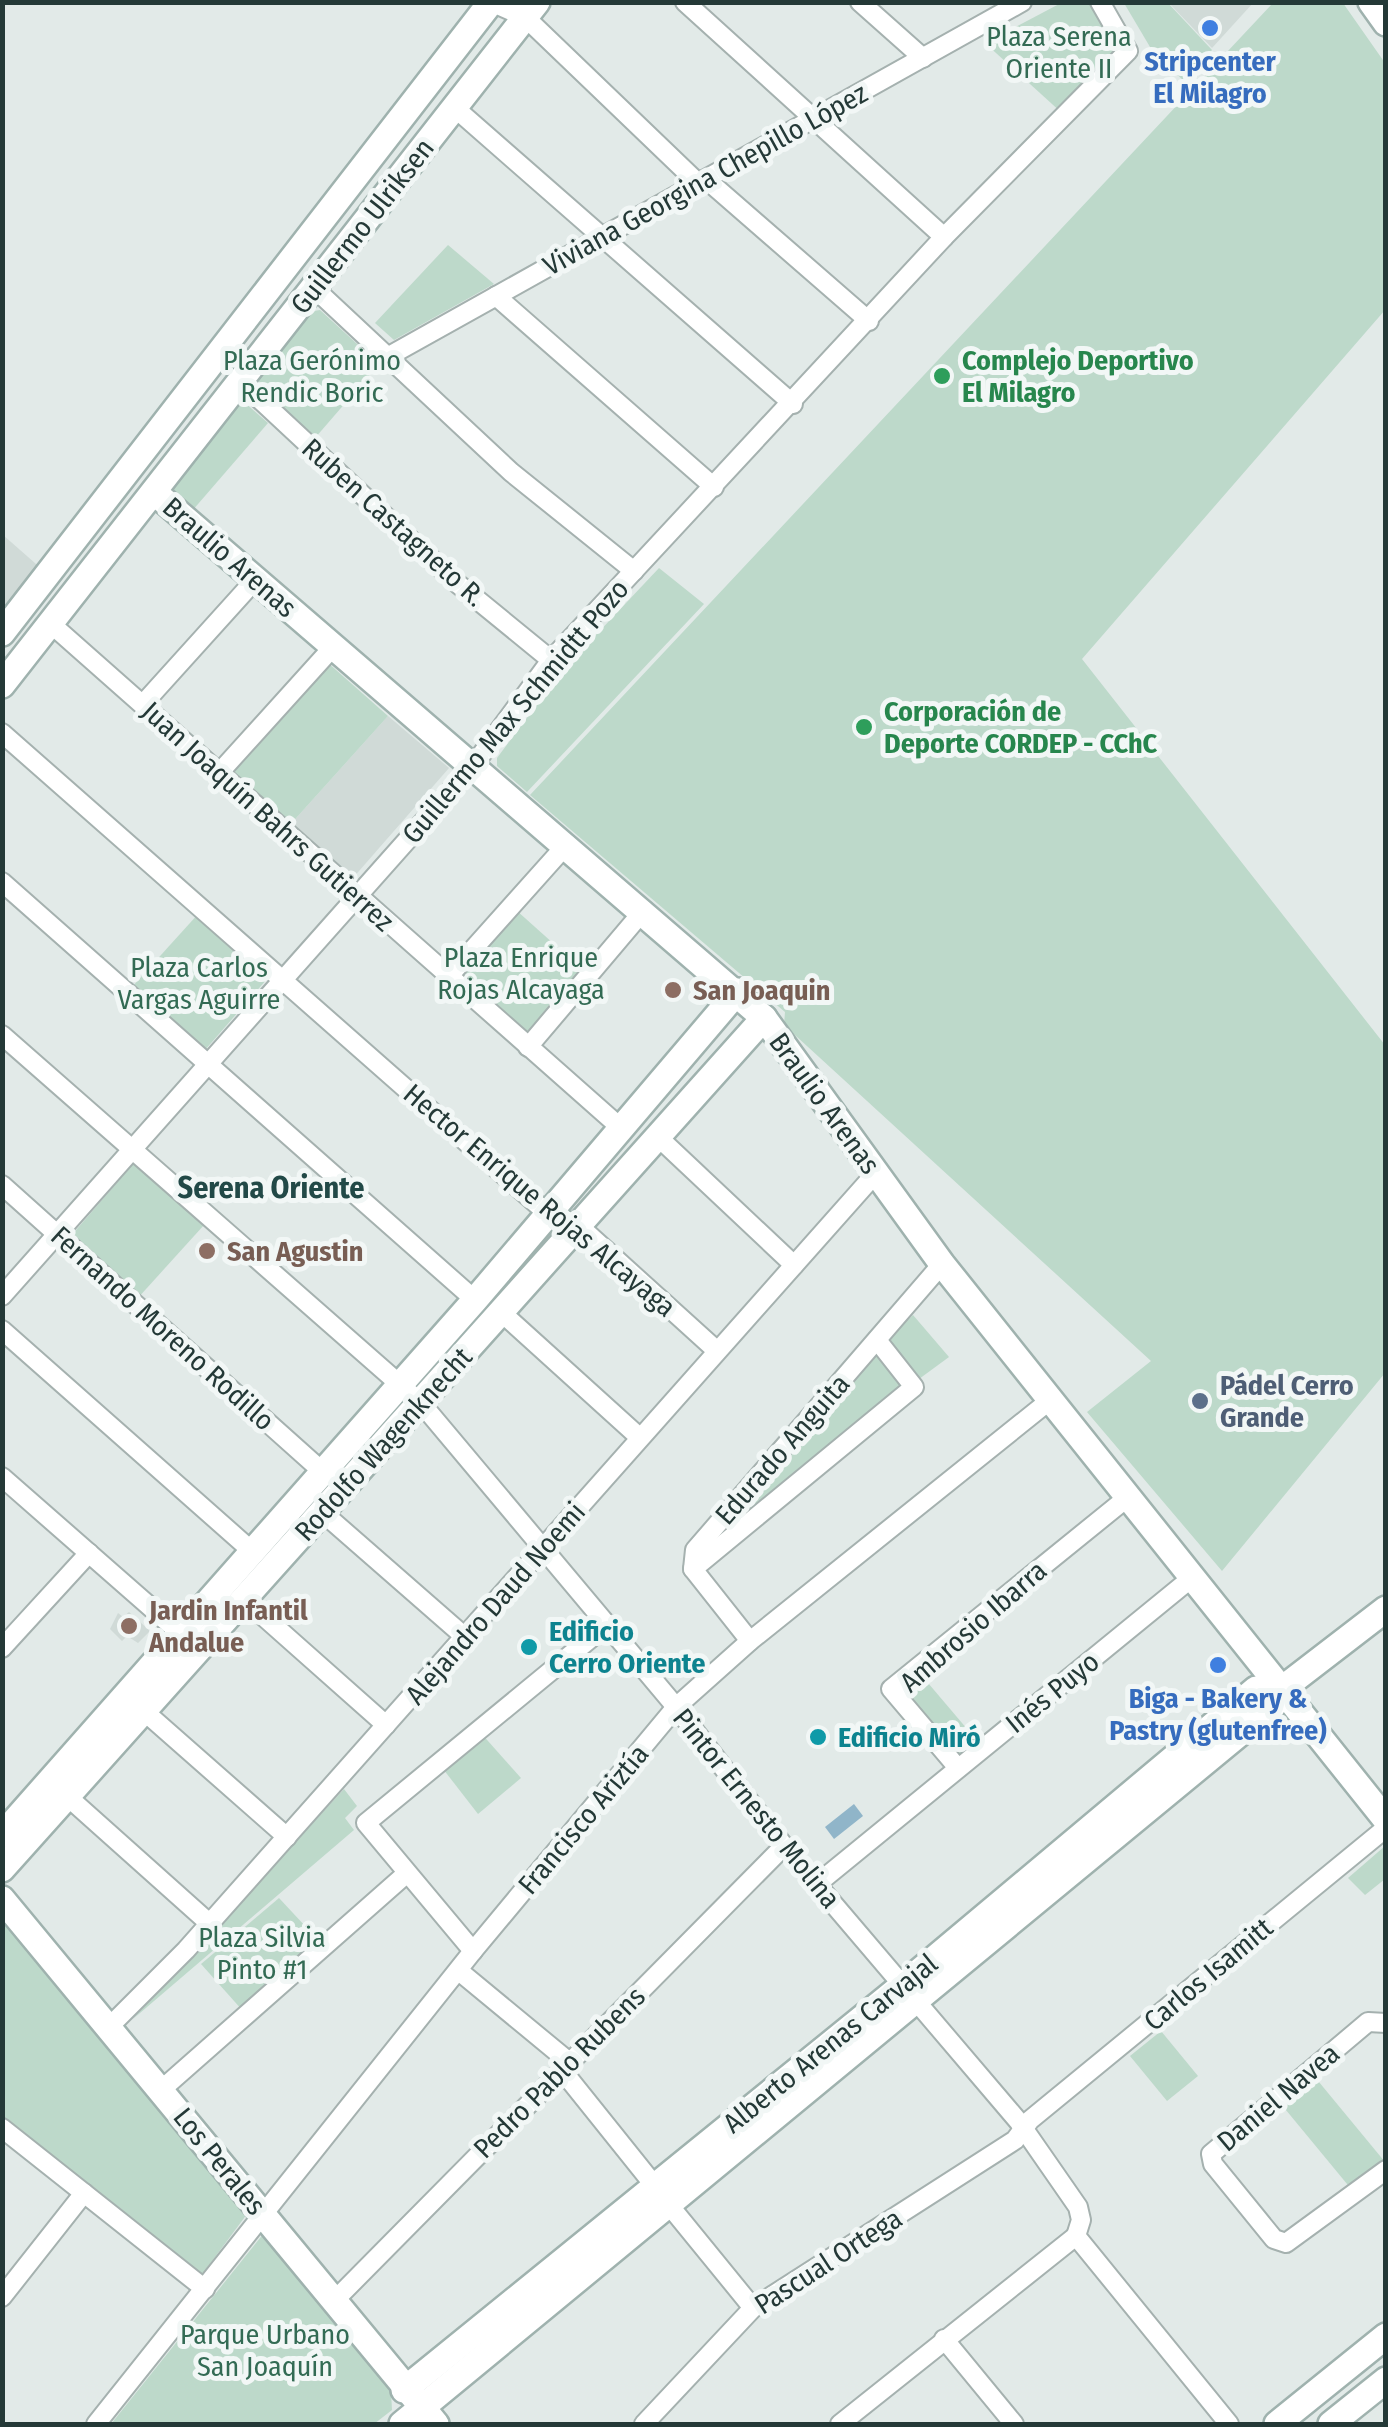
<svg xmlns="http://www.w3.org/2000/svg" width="1388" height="2427" viewBox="0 0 1388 2427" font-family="'Fira Sans Condensed',sans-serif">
<rect width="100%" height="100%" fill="#e2eae8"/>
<g fill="#d0dad7">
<polygon points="1169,3 1253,3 1212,48"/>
<polygon points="3,535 44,571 3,624"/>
<polygon points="388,716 449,768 352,879 289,826"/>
<polygon points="129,1612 150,1631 138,1643 127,1636 122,1641 110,1629 118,1613 123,1617"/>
</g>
<g fill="#bdd9ca">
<polygon points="1090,2 1114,44 1112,56 1063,114 985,43 1061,3"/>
<polygon points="1124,3 1168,3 1212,50 1184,81 1153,52"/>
<polygon points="1273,3 1343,3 1385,63 1385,310 1082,659 1385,1045 1385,1373 1222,1571 1087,1412 1151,1361 784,1025 785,1012 530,795"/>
<polygon points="448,245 494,284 394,340 375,323"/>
<polygon points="320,310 379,364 315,438 261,388 257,376 308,312"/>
<polygon points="243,401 268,423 192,511 171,489 235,402"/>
<polygon points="659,568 704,604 527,792 497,766 497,758 561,672"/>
<polygon points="327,662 388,716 289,826 228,772"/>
<polygon points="516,910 583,970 527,1036 459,976"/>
<polygon points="199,913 267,979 205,1050 132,987"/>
<polygon points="133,1164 204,1225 137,1299 70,1237"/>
<polygon points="913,1315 949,1357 919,1379 887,1339"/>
<polygon points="877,1346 909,1387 698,1560"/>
<polygon points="917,1670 979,1743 959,1760 898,1687"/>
<polygon points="480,1732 521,1778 478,1814 440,1765"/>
<polygon points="344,1789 357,1806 345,1818 354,1830 133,2019"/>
<polygon points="1385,1846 1385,1879 1365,1895 1348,1878"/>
<polygon points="279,1898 320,1942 243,2011 201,1964"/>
<polygon points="2,1920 247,2214 201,2276 3,2117"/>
<polygon points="1161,2031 1198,2076 1167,2101 1130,2056"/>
<polygon points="1314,2076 1385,2162 1352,2190 1281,2104"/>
<polygon points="264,2233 391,2392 392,2410 374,2424 111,2424"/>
</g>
<polygon fill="#90b5c9" points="854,1804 863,1816 834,1839 825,1827"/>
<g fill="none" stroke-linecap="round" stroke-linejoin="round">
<g stroke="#a5b1af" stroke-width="22">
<g id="street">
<polyline points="491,2 525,17 699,184"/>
<polyline points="685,2 944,237"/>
<polyline points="860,2 923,58"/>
<polyline points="455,108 793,404"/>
<polyline points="707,180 869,321"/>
<polyline points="314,288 511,472 634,571"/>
<polyline points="496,296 714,487"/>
<polyline points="389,356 1022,2"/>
<polyline points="240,381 458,584 551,660"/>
<polyline points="50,623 621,1128"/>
<polyline points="143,704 255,580"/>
<polyline points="2,733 547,1213 578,1225 716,1350"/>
<polyline points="219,773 333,647"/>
<polyline points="2,882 475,1300"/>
<polyline points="449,976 567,844"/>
<polyline points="2,1035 421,1403 676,1707 784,1846 1019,2122 1078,2207 1081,2220 1076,2236 1229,2424"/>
<polyline points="528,1047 644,910"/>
<polyline points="657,1136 794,1265"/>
<polyline points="2,1185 323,1472"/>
<polyline points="2,1296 473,766 551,660 944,237 1128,51 1100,2"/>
<polyline points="501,1312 638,1436"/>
<polyline points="2,1330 253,1552"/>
<polyline points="2,1477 180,1633"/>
<polyline points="322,1512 465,1637"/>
<polyline points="693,1569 914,1387 877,1340"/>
<polyline points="244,1599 386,1725"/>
<polyline points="750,1641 693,1569 695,1550 942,1264"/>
<polyline points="2,1648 89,1553"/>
<polyline points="145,1712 287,1837"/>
<polyline points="958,1768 891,1689 1128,1497"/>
<polyline points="68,1797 209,1923"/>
<polyline points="817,1884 1194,1576"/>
<polyline points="473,1951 366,1823 608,1624"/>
<polyline points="459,1971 568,2061"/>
<polyline points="1386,2023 1368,2022 1211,2154 1213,2164 1274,2239 1286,2243 1386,2170"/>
<polyline points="109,2027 186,1950 875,1174"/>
<polyline points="561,2069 654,2185"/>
<polyline points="161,2090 406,1874"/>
<polyline points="2,2128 205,2289"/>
<polyline points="669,2205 753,2308"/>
<polyline points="2,2297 84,2193"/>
<polyline points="335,2300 784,1846"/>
<polyline points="944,2339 1014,2424"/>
<polyline points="96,2424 473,1951 676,1707 750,1641 1049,1401"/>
<polyline points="644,2424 753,2308 1015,2140 1030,2120 1386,1828"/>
<polyline points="840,2424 1076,2236"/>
</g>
</g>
<g stroke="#9fb2ae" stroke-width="30">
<g id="secondary">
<polyline points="1371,2 1386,23"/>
<polyline points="154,492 764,1018 942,1264 1386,1820"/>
<polyline points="2,633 491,2"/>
<polyline points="2,685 537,2"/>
<polyline points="2,1835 475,1300 738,991"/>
<polyline points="2,1869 764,1018"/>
<polyline points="2,1899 436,2424"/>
<polyline points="404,2390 903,1985 1256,1689 1282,1689"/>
<polyline points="402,2424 1273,1706 1282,1689 1386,1609"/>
<polyline points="1277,2424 1386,2336"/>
<polyline points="1331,2424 1386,2380"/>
</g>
</g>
<use href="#street" stroke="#fff" stroke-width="18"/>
<use href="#secondary" stroke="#fff" stroke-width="25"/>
</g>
<g fill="#3f7fe0" stroke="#f2f7f6" stroke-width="4">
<circle cx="1210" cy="28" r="10"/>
<circle cx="1218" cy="1665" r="10"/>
</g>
<g fill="#2e9e5b" stroke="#f2f7f6" stroke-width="4">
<circle cx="942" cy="376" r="10"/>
<circle cx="864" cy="727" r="10"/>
</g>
<g fill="#8d6e63" stroke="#f2f7f6" stroke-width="4">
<circle cx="673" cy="990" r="10"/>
<circle cx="207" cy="1251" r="10"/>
<circle cx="129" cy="1626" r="10"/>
</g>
<circle fill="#5c6f8a" stroke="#f2f7f6" stroke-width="4" cx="1200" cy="1401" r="10"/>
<g fill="#0f9aa8" stroke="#f2f7f6" stroke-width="4">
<circle cx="529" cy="1647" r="10"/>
<circle cx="818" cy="1737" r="10"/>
</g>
<g text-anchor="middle" stroke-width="10" stroke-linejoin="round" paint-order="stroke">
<g font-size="28" fill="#336b54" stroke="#f2f7f6">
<text x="1059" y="46">Plaza Serena<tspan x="1059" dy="32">Oriente II</tspan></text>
<text x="312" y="370">Plaza Gerónimo<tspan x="312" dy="32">Rendic Boric</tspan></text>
<text x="521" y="967">Plaza Enrique<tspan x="521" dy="32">Rojas Alcayaga</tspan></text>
<text x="199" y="977">Plaza Carlos<tspan x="199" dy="32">Vargas Aguirre</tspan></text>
<text x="262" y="1947">Plaza Silvia<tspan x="262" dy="32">Pinto #1</tspan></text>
<text x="265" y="2344">Parque Urbano<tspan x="265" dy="32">San Joaquín</tspan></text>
</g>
<g font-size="28" font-weight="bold" fill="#366cbe" stroke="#f2f7f6">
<text x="1210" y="71">Stripcenter<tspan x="1210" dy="32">El Milagro</tspan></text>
<text x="1218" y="1708">Biga - Bakery &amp;<tspan x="1218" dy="32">Pastry (glutenfree)</tspan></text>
</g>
<g font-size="28" fill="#243937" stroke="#f2f7f6">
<text transform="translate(705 179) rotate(-29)" y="10">Viviana Georgina Chepillo López</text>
<text transform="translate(362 226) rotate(-52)" y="10">Guillermo Ulriksen</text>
<text transform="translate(394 522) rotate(42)" y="10">Ruben Castagneto R.</text>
<text transform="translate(230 557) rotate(41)" y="10">Braulio Arenas</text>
<text transform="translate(515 711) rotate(-50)" y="10">Guillermo Max Schmidtt Pozo</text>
<text transform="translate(268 816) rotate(42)" y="10">Juan Joaquín Bahrs Gutierrez</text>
<text transform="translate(825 1103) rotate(54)" y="10">Braulio Arenas</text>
<text transform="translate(540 1200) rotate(40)" y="10">Hector Enrique Rojas Alcayaga</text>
<text transform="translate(163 1328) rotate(42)" y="10">Fernando Moreno Rodillo</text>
<text transform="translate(383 1444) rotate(-48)" y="10">Rodolfo Wagenknecht</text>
<text transform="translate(782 1449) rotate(-49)" y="10">Edurado Anguita</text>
<text transform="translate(495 1603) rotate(-49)" y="10">Alejandro Daud Noemi</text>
<text transform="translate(973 1626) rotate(-41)" y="10">Ambrosio Ibarra</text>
<text transform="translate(1052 1692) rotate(-39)" y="10">Inés Puyo</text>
<text transform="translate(757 1808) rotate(51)" y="10">Pintor Ernesto Molina</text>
<text transform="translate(583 1819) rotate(-50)" y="10">Francisco Ariztía</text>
<text transform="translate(1208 1974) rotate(-40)" y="10">Carlos Isamitt</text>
<text transform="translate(830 2043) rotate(-39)" y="10">Alberto Arenas Carvajal</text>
<text transform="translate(559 2072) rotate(-45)" y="10">Pedro Pablo Rubens</text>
<text transform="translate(1278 2097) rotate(-40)" y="10">Daniel Navea</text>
<text transform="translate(220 2161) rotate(51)" y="10">Los Perales</text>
<text transform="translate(828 2261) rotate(-33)" y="10">Pascual Ortega</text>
</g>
<g font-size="28" font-weight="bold" fill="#27864d" stroke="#f2f7f6" text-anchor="start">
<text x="962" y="370">Complejo Deportivo<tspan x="962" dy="32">El Milagro</tspan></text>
<text x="884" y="721">Corporación de<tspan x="884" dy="32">Deporte CORDEP - CChC</tspan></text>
</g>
<g font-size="28" font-weight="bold" fill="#785e54" stroke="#f2f7f6" text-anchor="start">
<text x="693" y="1000">San Joaquin</text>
<text x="227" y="1261">San Agustin</text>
<text x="149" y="1620">Jardin Infantil<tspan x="149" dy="32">Andalue</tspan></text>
</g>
<g font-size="28" font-weight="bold" fill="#4e5e75" stroke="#f2f7f6" text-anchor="start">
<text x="1220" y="1395">Pádel Cerro<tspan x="1220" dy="32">Grande</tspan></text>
</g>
<g font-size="28" font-weight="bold" fill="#0d838f" stroke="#f2f7f6" text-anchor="start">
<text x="549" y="1641">Edificio<tspan x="549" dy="32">Cerro Oriente</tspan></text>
<text x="838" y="1747">Edificio Miró</text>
</g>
<g font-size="30" font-weight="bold" fill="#224947" stroke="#f2f7f6">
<text x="271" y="1198">Serena Oriente</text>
</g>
</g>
<rect width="1388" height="2427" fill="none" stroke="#243937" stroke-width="10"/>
</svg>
